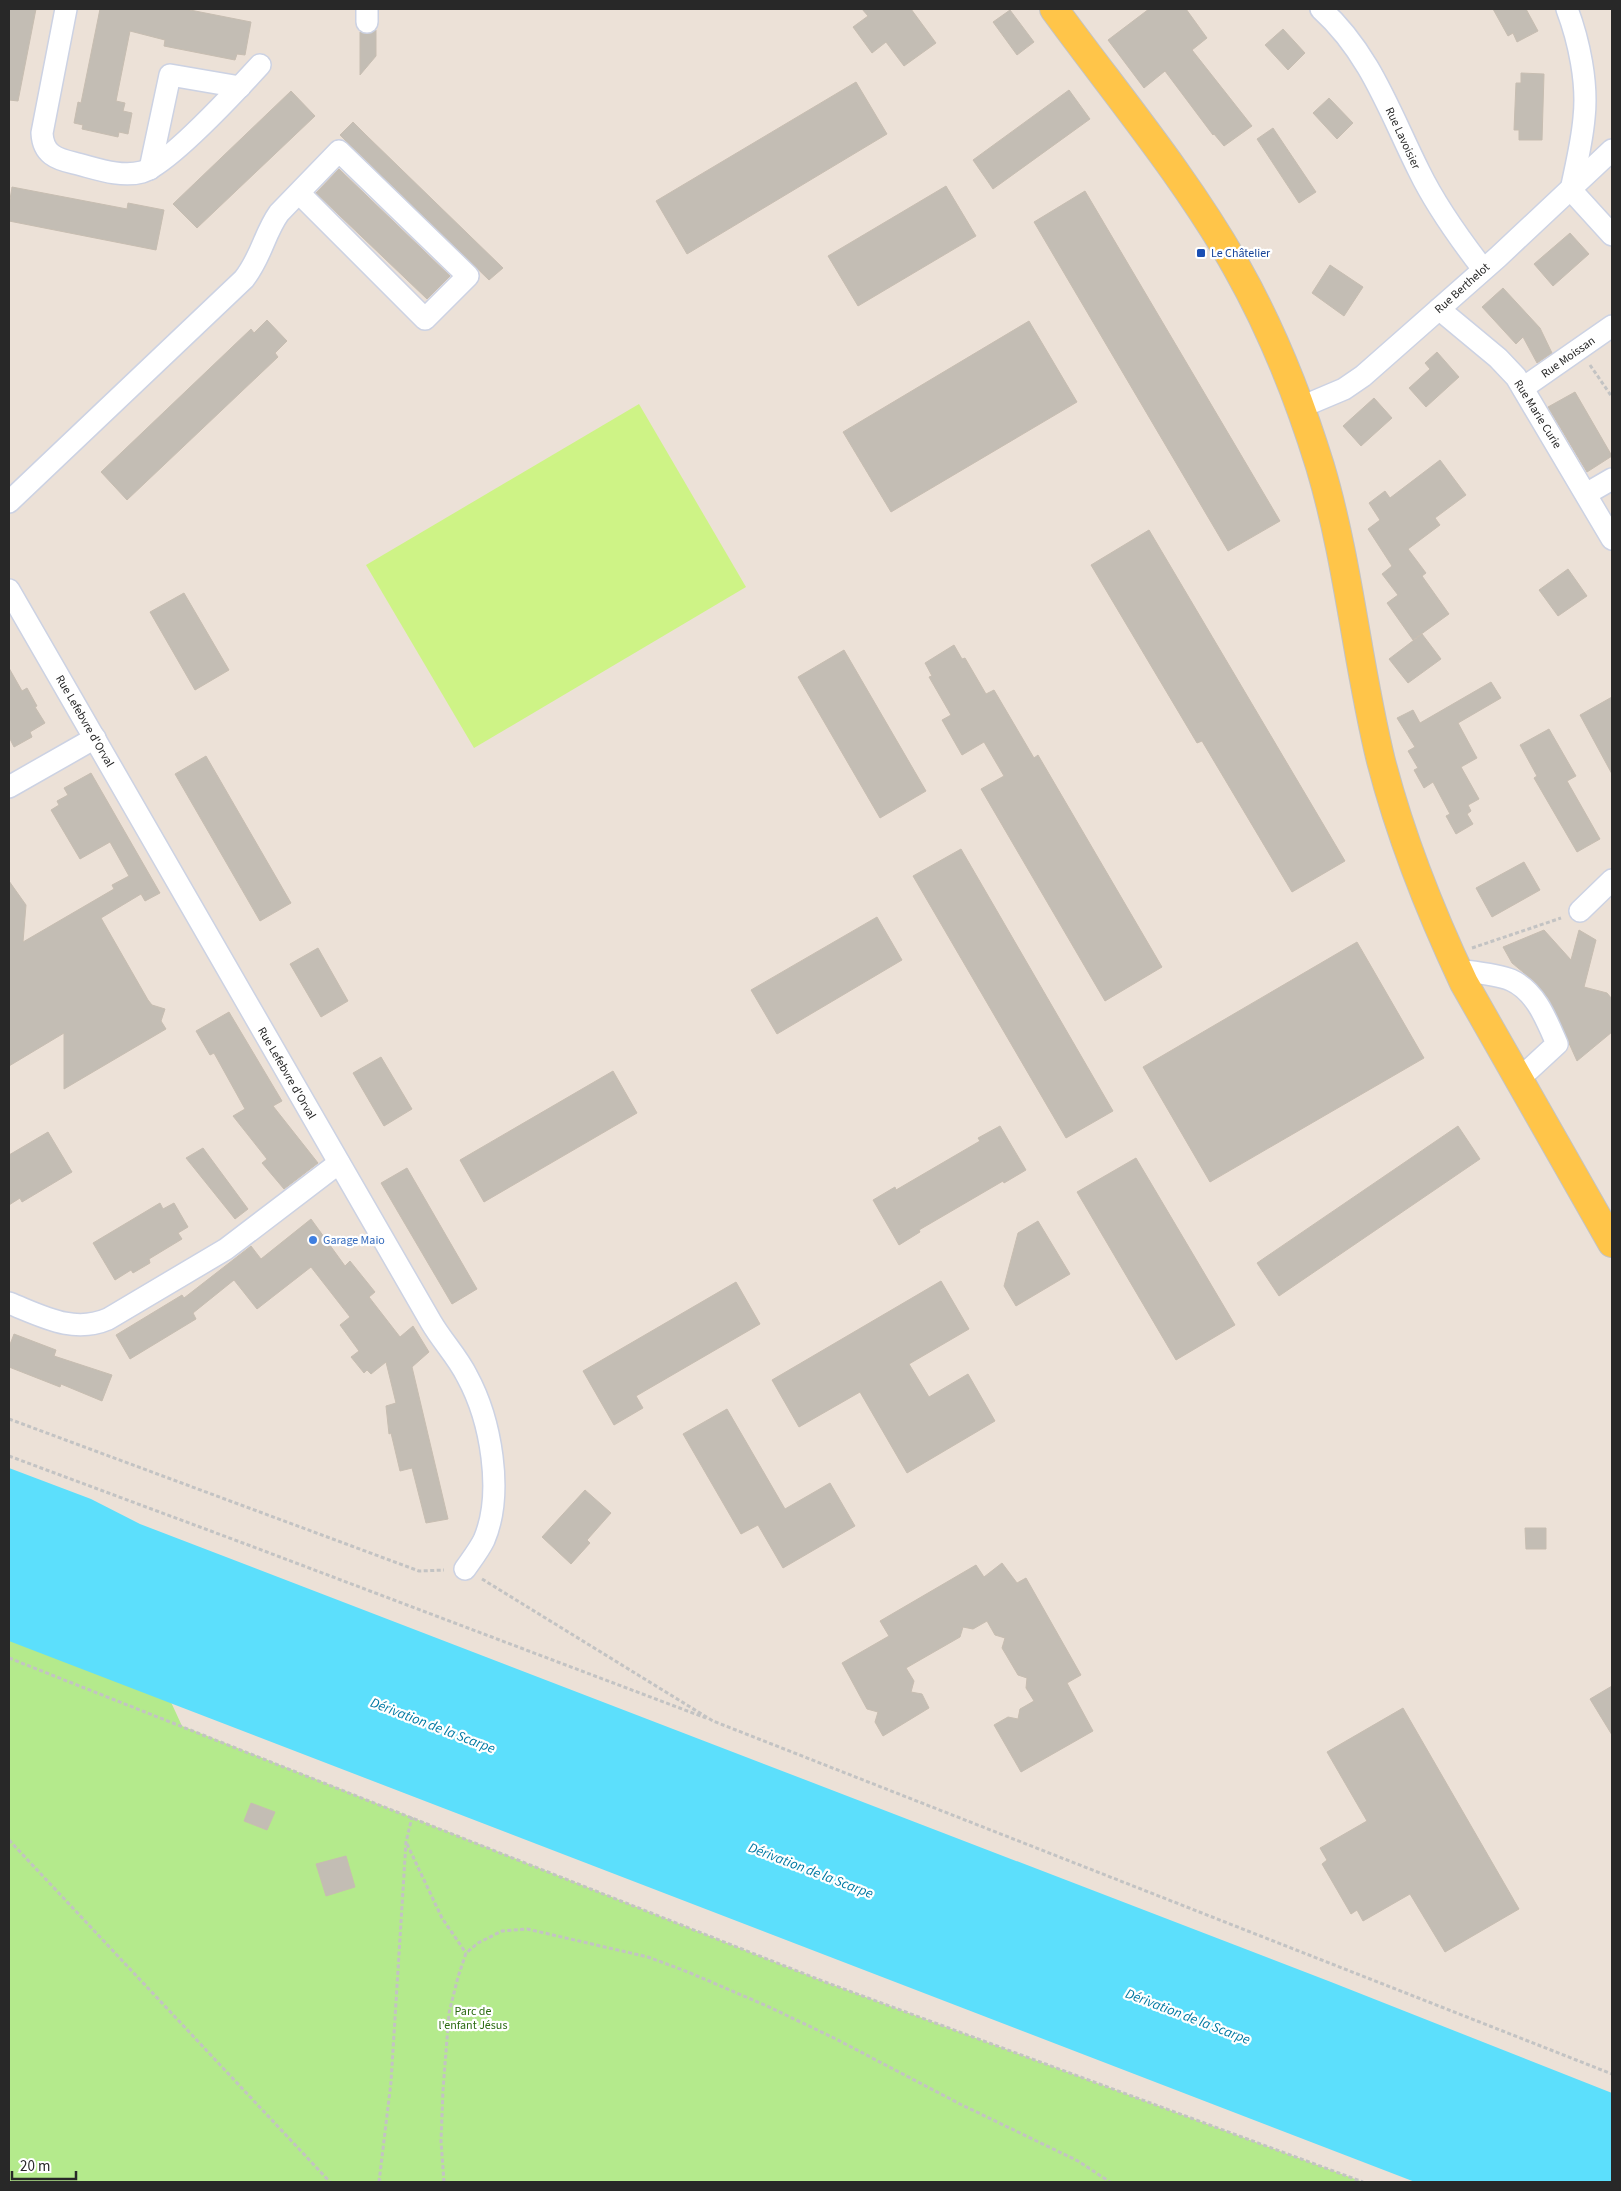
<svg xmlns="http://www.w3.org/2000/svg" width="1621" height="2191" viewBox="0 0 1621 2191" font-family="'Source Sans 3',sans-serif">
<rect width="100%" height="100%" fill="#ece1d7"/>
<polygon fill="#b4ea8c" points="9,1510 99,1546 182,1726 825,1982 1363,2182 9,2182"/>
<polygon fill="#cef386" points="639,404 746,587 474,748 366,565"/>
<polygon fill="#5cdffc" points="9,1468 91,1499 140,1524 1331,1982 1612,2093 1612,2182 1415,2182 9,1641"/>
<g fill="#c3bdb4" stroke="#c7bdb1">
<polygon points="9,9 36,9 18,101 9,100"/>
<polygon points="100,9 185,9 251,22 245,55 237,54 235,60 179,49 164,46 165,40 130,31 116,101 125,103 123,111 132,113 128,134 119,132 118,137 82,129 83,125 74,123 78,102 81,103"/>
<polygon points="862,9 911,9 936,43 904,66 886,42 872,53 853,27 868,16"/>
<polygon points="1149,9 1186,9 1207,38 1192,50 1252,126 1224,146 1214,134 1213,135 1165,71 1144,88 1108,40"/>
<polygon points="1493,9 1526,9 1538,31 1517,42 1513,33 1508,36"/>
<polygon points="1010,10 1034,42 1017,55 993,22"/>
<polygon points="1283,29 1305,53 1288,70 1265,45"/>
<polygon points="376,30 376,56 360,75 360,32 367,34"/>
<polygon points="1521,73 1544,74 1542,140 1519,140 1519,130 1514,130 1516,83 1521,83"/>
<polygon points="856,82 887,134 687,254 656,201"/>
<polygon points="1069,90 1090,119 993,189 973,160"/>
<polygon points="291,91 315,116 197,228 173,204"/>
<polygon points="1329,98 1353,123 1337,139 1313,113"/>
<polygon points="353,122 366,135 503,268 489,280 345,140 340,135"/>
<polygon points="1273,128 1316,192 1299,203 1257,139"/>
<polygon points="339,169 450,276 427,299 316,193"/>
<polygon points="946,186 976,236 858,306 828,256"/>
<polygon points="12,187 127,209 128,203 164,210 156,250 9,221 9,206"/>
<polygon points="1085,191 1280,521 1228,551 1034,222"/>
<polygon points="1570,233 1589,254 1553,286 1534,264"/>
<polygon points="1330,265 1363,287 1344,316 1312,293"/>
<polygon points="1503,288 1540,328 1552,353 1537,363 1523,337 1516,344 1482,307"/>
<polygon points="267,320 287,341 275,353 278,357 127,500 101,472 251,329 254,333"/>
<polygon points="1029,321 1077,402 891,512 843,432"/>
<polygon points="1437,352 1459,377 1426,407 1409,388 1430,369 1425,363"/>
<polygon points="1575,392 1612,456 1587,472 1548,407"/>
<polygon points="1374,398 1392,418 1361,446 1343,426"/>
<polygon points="1440,460 1466,495 1435,518 1440,525 1408,549 1426,573 1422,576 1449,614 1413,640 1387,603 1398,595 1382,574 1392,566 1368,529 1380,520 1369,503 1385,491 1390,498"/>
<polygon points="1149,530 1345,861 1292,892 1202,741 1197,743 1091,565"/>
<polygon points="1568,569 1587,596 1558,616 1539,590"/>
<polygon points="184,593 229,670 195,690 150,612"/>
<polygon points="1422,634 1441,659 1408,683 1389,659"/>
<polygon points="954,645 962,659 965,658 986,694 994,690 1034,758 1038,755 1162,967 1105,1001 981,789 1004,776 984,742 962,755 942,720 951,715 929,677 932,676 925,663"/>
<polygon points="844,650 926,791 880,818 798,677"/>
<polygon points="9,668 22,691 27,688 37,706 35,707 45,723 30,732 32,737 14,747 9,737"/>
<polygon points="1491,682 1501,698 1458,723 1477,758 1461,767 1479,799 1468,805 1471,811 1467,814 1473,824 1456,834 1446,816 1450,814 1433,782 1424,788 1414,770 1418,768 1408,751 1415,747 1397,718 1413,710 1420,723"/>
<polygon points="1612,697 1612,774 1580,715"/>
<polygon points="1549,729 1576,776 1567,781 1600,839 1577,852 1534,778 1537,776 1520,745"/>
<polygon points="206,756 291,903 260,921 175,774"/>
<polygon points="91,773 160,893 145,901 141,894 101,918 148,1000 152,1005 165,1009 161,1021 166,1029 64,1089 64,1033 9,1066 9,881 26,905 23,942 114,889 112,885 129,876 110,842 80,859 51,810 59,805 57,801 68,795 64,788"/>
<polygon points="961,849 1113,1111 1066,1138 913,876"/>
<polygon points="1524,862 1540,890 1492,917 1476,888"/>
<polygon points="877,917 902,960 777,1034 751,990"/>
<polygon points="1544,930 1571,960 1579,930 1596,940 1584,987 1607,993 1612,999 1612,1032 1577,1061 1550,1001 1535,982 1512,963 1503,947"/>
<polygon points="1357,942 1424,1058 1210,1182 1143,1067"/>
<polygon points="318,948 348,1001 321,1017 290,964"/>
<polygon points="229,1012 282,1101 273,1106 318,1163 284,1189 262,1163 267,1159 233,1116 245,1109 214,1053 210,1055 196,1031"/>
<polygon points="381,1057 412,1109 384,1126 353,1073"/>
<polygon points="613,1071 637,1113 484,1202 460,1160"/>
<polygon points="1000,1126 1026,1170 1004,1183 1003,1181 919,1230 920,1232 899,1245 873,1200 895,1187 896,1190 980,1141 978,1138"/>
<polygon points="1458,1126 1480,1159 1279,1296 1257,1263"/>
<polygon points="48,1132 72,1172 22,1202 20,1198 9,1205 9,1155"/>
<polygon points="203,1148 248,1209 235,1219 186,1158"/>
<polygon points="1136,1158 1235,1325 1176,1360 1077,1192"/>
<polygon points="407,1168 477,1289 452,1304 381,1183"/>
<polygon points="160,1203 163,1209 174,1203 188,1227 178,1233 182,1239 149,1259 150,1263 133,1273 131,1270 115,1280 93,1243"/>
<polygon points="311,1219 345,1266 350,1261 375,1292 369,1297 400,1337 413,1326 429,1352 412,1367 448,1519 426,1523 412,1468 400,1471 391,1433 389,1434 386,1406 396,1403 386,1362 371,1374 367,1370 364,1373 351,1357 359,1351 340,1325 350,1317 311,1267 257,1309 234,1280 193,1313 196,1319 130,1359 116,1335 182,1295 184,1298 251,1246 261,1259"/>
<polygon points="1038,1221 1070,1274 1016,1306 1004,1286 1018,1233"/>
<polygon points="941,1281 969,1329 909,1364 929,1397 968,1374 995,1421 907,1473 860,1392 799,1427 772,1380"/>
<polygon points="736,1282 760,1324 636,1396 643,1408 614,1425 583,1371"/>
<polygon points="14,1334 56,1350 54,1356 112,1375 102,1401 61,1384 60,1387 9,1367 9,1347"/>
<polygon points="727,1409 785,1509 830,1483 855,1526 783,1568 758,1525 741,1534 683,1434"/>
<polygon points="585,1490 611,1513 587,1540 590,1543 571,1564 542,1537"/>
<polygon points="1525,1528 1546,1528 1546,1549 1526,1549"/>
<polygon points="1002,1563 1017,1583 1026,1578 1081,1675 1067,1683 1093,1731 1021,1772 994,1725 1008,1717 1018,1719 1020,1709 1034,1701 1026,1688 1027,1678 1018,1675 1002,1648 1005,1638 995,1635 987,1621 973,1629 963,1627 960,1637 906,1668 914,1681 911,1692 922,1694 929,1708 883,1736 875,1722 878,1712 867,1709 842,1663 889,1636 880,1621 976,1565 984,1577"/>
<polygon points="1612,1686 1612,1735 1590,1699"/>
<polygon points="1403,1708 1519,1909 1445,1952 1410,1894 1363,1921 1357,1910 1351,1914 1322,1864 1327,1860 1320,1848 1367,1821 1327,1752"/>
<polygon points="251,1803 275,1812 267,1830 244,1821"/>
<polygon points="346,1856 355,1887 326,1896 316,1864"/>
</g>
<g fill="none" stroke-linecap="round" stroke-linejoin="round">
<g stroke="#ccd2e3" stroke-width="24">
<g id="minor">
<path d="M 66,9 L 42,133 C 43,154 56,159 74,163 C 95,168 120,178 142,172 C 168,165 238,89 260,65"/>
<polyline points="367,9 367,22"/>
<path d="M 1321,9 C 1370,53 1390,113 1419,171 C 1436,206 1459,238 1483,269"/>
<path d="M 1567,9 C 1579,41 1588,83 1584,118 C 1582,142 1576,166 1571,190 L 1612,235"/>
<polyline points="150,169 170,75 240,87"/>
<polyline points="1439,309 1498,358 1516,377 1612,539"/>
<polyline points="1523,388 1612,326"/>
<polyline points="1299,408 1344,389 1363,376 1498,257 1612,150"/>
<polyline points="1586,494 1612,479"/>
<path d="M 9,502 L 244,279 C 262,256 264,234 279,213 L 339,151 L 468,276 L 425,319 L 299,193"/>
<path d="M 9,590 L 431,1322 C 442,1341 457,1356 467,1376 C 491,1420 504,1493 484,1540 C 479,1550 472,1559 465,1569"/>
<polyline points="9,787 95,738"/>
<polyline points="1580,911 1612,880"/>
<path d="M 1458,970 C 1473,972 1497,974 1511,980 C 1536,991 1547,1021 1557,1044 L 1518,1080"/>
<path d="M 9,1303 C 42,1316 73,1334 108,1319 L 226,1249 L 339,1163"/>
</g>
</g>
<g stroke="#c3c3c3" stroke-width="30">
<path id="major" d="M 1054,9 C 1116,94 1185,176 1237,268 C 1272,330 1299,398 1320,466 C 1349,563 1357,664 1381,761 C 1401,838 1430,911 1464,983 L 1612,1243"/>
</g>
<g stroke="#c3c3c3" stroke-width="3" stroke-dasharray="4 2.5" stroke-linecap="butt">
<polyline points="1590,365 1612,397"/>
<polyline points="1472,948 1561,918"/>
<polyline points="9,1419 419,1571 444,1570"/>
<polyline points="9,1456 251,1546 706,1718"/>
<polyline points="482,1579 713,1721 1612,2074"/>
<polyline points="9,1658 825,1982 1363,2182"/>
<polyline points="9,1840 330,2182"/>
<polyline points="407,1844 442,1918 466,1953"/>
<polyline points="379,2182 391,2082 406,1842 412,1817"/>
<polyline points="444,2182 441,2141 443,2090 449,2013 458,1977 466,1953 478,1943 502,1931 527,1929 648,1957 688,1972 767,2006 834,2038 960,2104 1078,2161 1110,2182"/>
</g>
<use href="#minor" stroke="#fff" stroke-width="21"/>
<use href="#major" stroke="#ffc549" stroke-width="28"/>
</g>
<rect fill="#1a4fb4" stroke="#fff" stroke-width="2" x="1196" y="248" width="10" height="10" rx="2.5"/>
<circle fill="#3f7fe0" stroke="#fff" stroke-width="2" cx="313" cy="1240" r="5"/>
<g text-anchor="middle" stroke-width="4.5" stroke-linejoin="round" paint-order="stroke">
<g font-size="12" fill="#282828" stroke="#fff">
<text transform="translate(1403 138) rotate(65)" y="4">Rue Lavoisier</text>
<text transform="translate(1462 288) rotate(-42)" y="4">Rue Berthelot</text>
<text transform="translate(1568 357) rotate(-35)" y="4">Rue Moissan</text>
<text transform="translate(1538 414) rotate(58)" y="4">Rue Marie Curie</text>
<text transform="translate(85 721) rotate(60)" y="4">Rue Lefebvre d'Orval</text>
<text transform="translate(287 1073) rotate(60)" y="4">Rue Lefebvre d'Orval</text>
</g>
<g font-size="12" fill="#164399" stroke="#fff" text-anchor="start">
<text x="1211" y="257">Le Châtelier</text>
</g>
<g font-size="12" fill="#366cbe" stroke="#fff" text-anchor="start">
<text x="323" y="1244">Garage Maio</text>
</g>
<g font-size="12" fill="#2c6b11" stroke="#fff">
<text x="473" y="2015">Parc de<tspan x="473" dy="14">l'enfant Jésus</tspan></text>
</g>
<g font-size="14" font-style="italic" fill="#0079a3" stroke="#fff">
<text transform="translate(433 1725) rotate(21)" y="5">Dérivation de la Scarpe</text>
<text transform="translate(811 1870) rotate(21)" y="5">Dérivation de la Scarpe</text>
<text transform="translate(1188 2016) rotate(21)" y="5">Dérivation de la Scarpe</text>
</g>
</g>
<rect width="1621" height="2191" fill="none" stroke="#282828" stroke-width="20"/>
<path d="M12 2171v8h64v-8" fill="none" stroke="#282828" stroke-width="2.5"/>
<text x="20" y="2171" font-size="15" fill="#282828" stroke="#ffffff" stroke-width="4" paint-order="stroke">20 m</text>
</svg>
